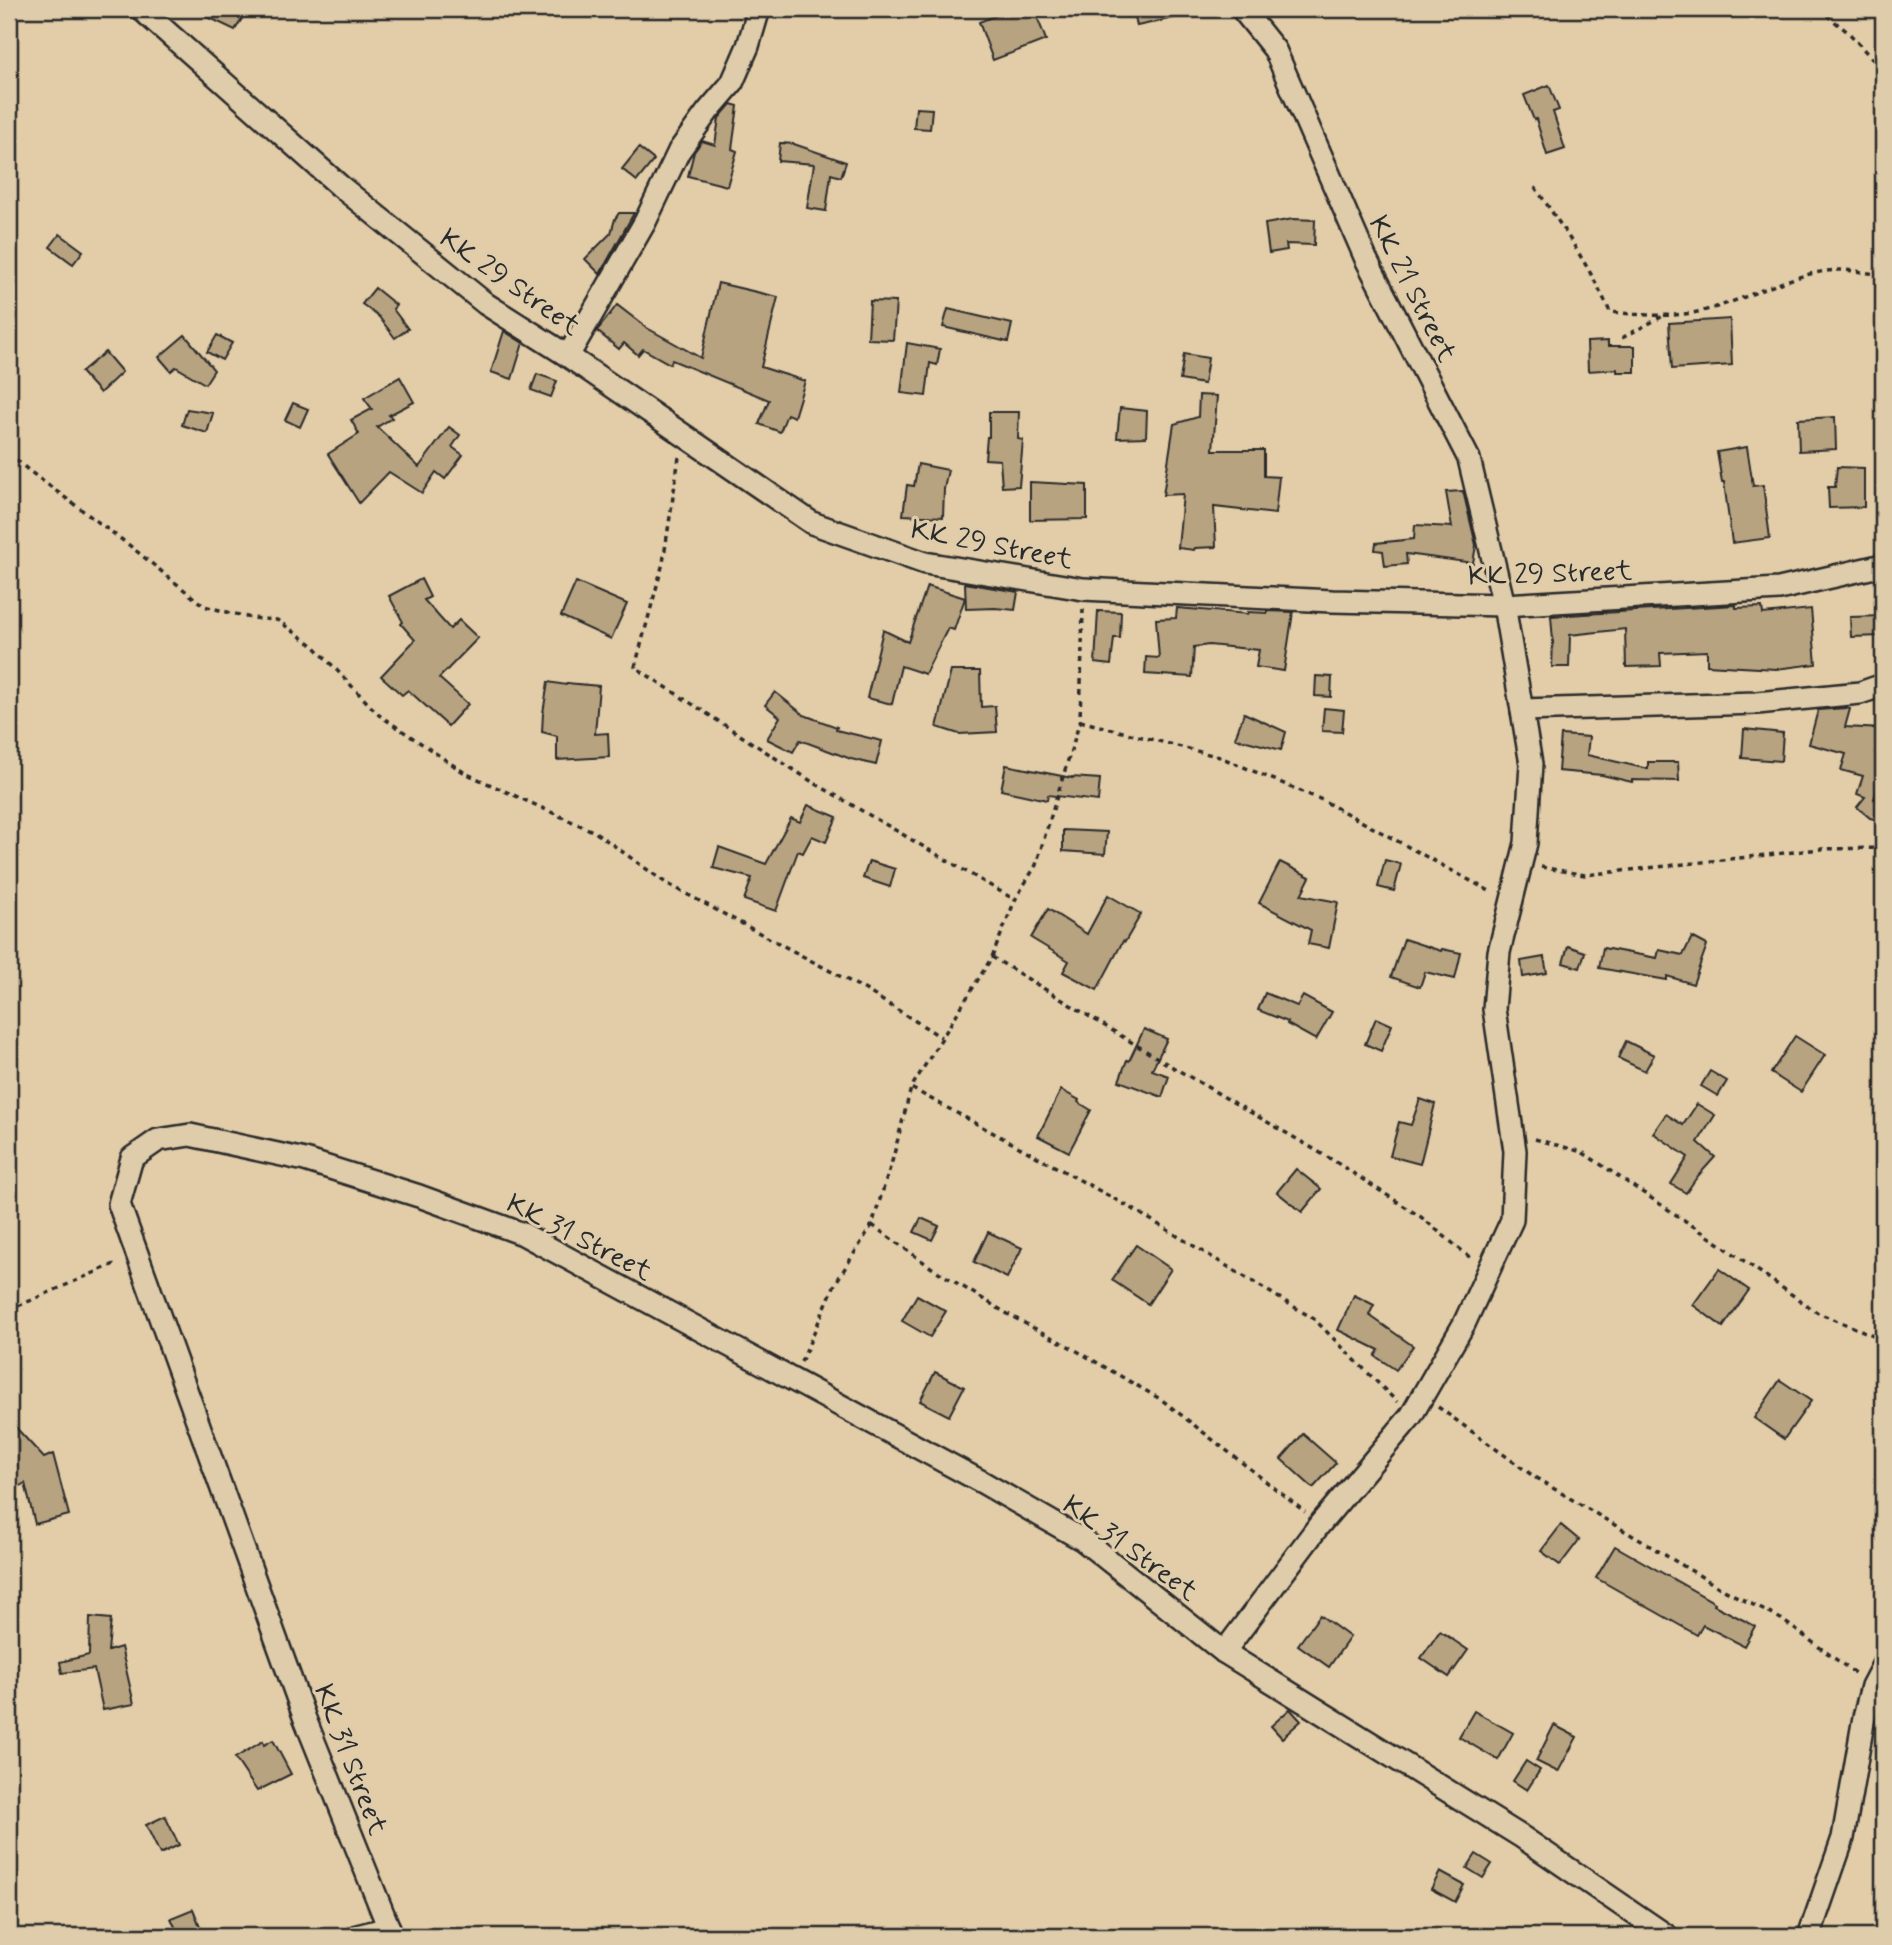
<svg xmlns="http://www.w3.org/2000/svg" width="1892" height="1945" viewBox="0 0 1892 1945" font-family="Mynerve,sans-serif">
<rect width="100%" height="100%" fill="#e2cda8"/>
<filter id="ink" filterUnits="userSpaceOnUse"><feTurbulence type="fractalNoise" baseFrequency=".0143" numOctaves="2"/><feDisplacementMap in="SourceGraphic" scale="14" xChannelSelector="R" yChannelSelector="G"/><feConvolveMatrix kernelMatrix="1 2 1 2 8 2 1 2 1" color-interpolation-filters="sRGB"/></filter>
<g filter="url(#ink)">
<g fill="#b8a381" stroke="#2b2b2b" stroke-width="2">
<polygon points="191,9 248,9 235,30"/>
<polygon points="1012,9 1034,9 1046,40 993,60 979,22"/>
<polygon points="1133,9 1182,9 1183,16 1137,26"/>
<polygon points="1549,85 1559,110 1553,112 1565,149 1547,155 1536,119 1534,120 1524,95"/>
<polygon points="731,104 738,106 732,149 737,151 727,186 688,176 694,152 702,141 715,145 719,118"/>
<polygon points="916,108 932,109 930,129 914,128"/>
<polygon points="780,143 794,144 846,162 841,177 831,174 826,211 807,208 814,164 778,161"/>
<polygon points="639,148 654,160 637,181 622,169"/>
<polygon points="619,213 634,213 600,274 585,259 611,233 615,219"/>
<polygon points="1293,219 1315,220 1314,245 1286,244 1287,250 1269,253 1265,224"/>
<polygon points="60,234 83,251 73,264 50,247"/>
<polygon points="718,283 778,297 761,367 805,381 794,417 787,414 780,432 759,424 769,400 672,360 670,364 643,349 638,355 624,343 619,349 597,331 617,305 647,328 701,358"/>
<polygon points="375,288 396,305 393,309 408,329 395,338 379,317 362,304"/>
<polygon points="870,301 896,302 893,340 868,339"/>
<polygon points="948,309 1012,324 1008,342 943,327"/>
<polygon points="1730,319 1732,365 1672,369 1669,323"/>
<polygon points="504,331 523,343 512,379 491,372"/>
<polygon points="185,335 214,370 205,384 176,367 171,371 159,357"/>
<polygon points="217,335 232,343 222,360 207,352"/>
<polygon points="1608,341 1608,346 1635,346 1635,372 1617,372 1617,369 1588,371 1587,342"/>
<polygon points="907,343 940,349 937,365 930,363 926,396 901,393"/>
<polygon points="105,352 122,372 100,393 81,372"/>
<polygon points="1184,354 1208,358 1204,384 1180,380"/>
<polygon points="537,374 557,381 551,397 531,390"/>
<polygon points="400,377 414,402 389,415 392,418 377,427 419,467 449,427 460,435 452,447 463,455 445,479 436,472 422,493 389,472 359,503 328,454 359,434 351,420 372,409 364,398"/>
<polygon points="1199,395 1217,396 1213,450 1264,450 1264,476 1279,477 1275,514 1214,507 1216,547 1195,548 1194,550 1178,548 1183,494 1163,495 1174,424 1198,417"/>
<polygon points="293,403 308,409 300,427 285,420"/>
<polygon points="1120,408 1147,411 1146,437 1117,438"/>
<polygon points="187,409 213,413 207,433 182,425"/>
<polygon points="989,412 1019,412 1018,439 1023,440 1019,486 1002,487 1000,460 985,459 987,437 989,437"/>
<polygon points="1835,417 1836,449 1799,451 1798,419"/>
<polygon points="1747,447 1753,486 1763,485 1770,538 1732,543 1724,482 1722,482 1717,452"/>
<polygon points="918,464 948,470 944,489 943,517 903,515 907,485 914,486"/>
<polygon points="1837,467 1864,468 1864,507 1829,508 1828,487 1835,487"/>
<polygon points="1030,482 1087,485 1087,519 1030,520"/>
<polygon points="1463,491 1476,545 1473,563 1406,554 1407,564 1385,566 1383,551 1375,550 1376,543 1414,539 1415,525 1452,527 1446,492"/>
<polygon points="421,579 430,597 424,600 450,629 459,620 478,638 439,678 468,704 448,726 408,690 402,695 381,676 415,640 401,624 403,622 389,596"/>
<polygon points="576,582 627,604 611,639 561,616"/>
<polygon points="965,583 1018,592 1015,610 995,608 966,609"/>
<polygon points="927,586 965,598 954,630 948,628 925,674 901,666 892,704 867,698 883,630 908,642"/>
<polygon points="1736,605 1736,608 1762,607 1763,614 1811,609 1816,664 1776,669 1707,665 1707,651 1660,653 1661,666 1626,667 1625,629 1570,635 1569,667 1552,667 1553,641 1551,616"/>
<polygon points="1177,608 1248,614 1248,612 1267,613 1267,611 1293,612 1284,671 1256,667 1259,650 1209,645 1194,647 1192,677 1145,674 1146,657 1159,658 1156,619 1176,618"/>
<polygon points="1098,611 1121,612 1120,638 1114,638 1111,665 1095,663"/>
<polygon points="1883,616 1883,636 1851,637 1850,617"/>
<polygon points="951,671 980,671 981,707 995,706 997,732 959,734 937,727"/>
<polygon points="1316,676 1332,677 1331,697 1315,696"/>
<polygon points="548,682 566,685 567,683 599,686 595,734 608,733 609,757 557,760 557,736 542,732 543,713"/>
<polygon points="775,692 804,715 837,727 836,730 882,741 876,765 851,759 800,740 793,752 767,739 780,717 765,705"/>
<polygon points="1324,708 1344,710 1342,732 1322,731"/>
<polygon points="1846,708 1850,709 1845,727 1883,729 1883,775 1874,799 1883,801 1883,821 1870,818 1857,807 1865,797 1857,794 1863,776 1841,770 1846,754 1809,744 1818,710"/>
<polygon points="1244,713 1286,732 1281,750 1235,738"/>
<polygon points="1744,729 1783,733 1781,761 1742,758"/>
<polygon points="1561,735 1589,737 1587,755 1648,769 1648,762 1678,762 1679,781 1632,780 1632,782 1602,775 1558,771"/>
<polygon points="1006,765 1072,778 1072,777 1100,779 1098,801 1048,795 1047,800 1001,790"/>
<polygon points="808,805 837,817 826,842 812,836 803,853 798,851 776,911 744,900 752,878 713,868 719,847 766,864 791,818 800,822"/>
<polygon points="1063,830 1107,832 1105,854 1063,851"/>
<polygon points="1385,860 1401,864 1394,891 1378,887"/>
<polygon points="869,861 895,869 890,887 863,878"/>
<polygon points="1280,862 1310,877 1301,895 1338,902 1329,948 1308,944 1311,930 1259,903"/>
<polygon points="1108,895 1141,914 1125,942 1123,941 1097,990 1063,972 1069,961 1031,938 1048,909 1087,934"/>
<polygon points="1692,937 1707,945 1693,984 1667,976 1667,980 1599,968 1603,948 1657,958 1659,950 1683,955"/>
<polygon points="1404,939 1441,951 1442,949 1461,953 1455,979 1425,972 1420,987 1391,977"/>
<polygon points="1568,946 1585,952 1580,968 1563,963"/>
<polygon points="1544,957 1547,973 1523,977 1521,961"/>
<polygon points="1265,993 1297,1006 1303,996 1332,1012 1316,1040 1287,1024 1288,1022 1258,1010"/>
<polygon points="1376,1018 1392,1025 1381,1051 1365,1044"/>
<polygon points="1144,1029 1167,1039 1152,1070 1169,1076 1162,1097 1119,1081 1127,1060 1129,1061"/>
<polygon points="1795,1036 1825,1055 1801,1092 1771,1073"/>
<polygon points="1626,1041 1654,1055 1645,1071 1618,1058"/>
<polygon points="1710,1071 1727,1081 1718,1096 1701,1086"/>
<polygon points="1061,1090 1079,1100 1078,1102 1091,1110 1069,1152 1038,1136"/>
<polygon points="1420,1099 1435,1104 1420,1164 1390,1156 1399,1122 1411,1125"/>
<polygon points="1697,1104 1715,1115 1698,1142 1715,1157 1697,1177 1686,1193 1671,1184 1688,1157 1653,1133 1666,1114 1683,1125"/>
<polygon points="1296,1169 1321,1189 1302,1212 1277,1192"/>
<polygon points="921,1218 939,1226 932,1240 914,1232"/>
<polygon points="988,1232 1022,1248 1007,1278 974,1262"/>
<polygon points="1136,1245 1171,1269 1148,1304 1112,1280"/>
<polygon points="1719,1269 1749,1290 1723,1327 1693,1305"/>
<polygon points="917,1295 946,1311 930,1337 902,1321"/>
<polygon points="1354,1295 1374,1305 1369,1315 1413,1346 1396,1370 1375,1356 1379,1350 1338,1330"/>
<polygon points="935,1372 964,1387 949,1416 920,1401"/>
<polygon points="1780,1380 1811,1401 1784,1439 1754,1418"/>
<polygon points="9,1420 44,1458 53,1454 69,1515 35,1524 25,1483 15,1489 9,1478 9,1471 17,1466 9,1450"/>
<polygon points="1303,1434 1336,1463 1313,1488 1281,1459"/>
<polygon points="1561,1525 1579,1540 1560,1565 1541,1551"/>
<polygon points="1615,1546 1715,1603 1714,1605 1755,1626 1744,1646 1703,1625 1697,1635 1596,1578"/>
<polygon points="1320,1615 1350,1637 1329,1667 1298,1645"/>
<polygon points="90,1617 111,1619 108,1651 121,1647 134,1704 103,1710 94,1669 62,1673 60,1662 89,1655"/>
<polygon points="1440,1631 1468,1650 1449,1677 1421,1658"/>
<polygon points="1290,1709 1301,1721 1282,1738 1271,1726"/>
<polygon points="1474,1711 1513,1733 1498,1760 1459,1737"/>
<polygon points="1554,1725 1577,1737 1558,1772 1536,1761"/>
<polygon points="273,1740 291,1774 257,1791 235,1758 263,1741 264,1745"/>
<polygon points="1526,1761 1540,1770 1527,1790 1513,1781"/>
<polygon points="165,1816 179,1845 160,1854 146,1825"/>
<polygon points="1476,1854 1492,1864 1483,1878 1467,1868"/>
<polygon points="1440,1872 1464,1885 1455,1902 1431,1889"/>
<polygon points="193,1909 204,1936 179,1936 171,1918"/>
</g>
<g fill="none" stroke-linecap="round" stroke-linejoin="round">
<g stroke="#2b2b2b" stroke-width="26">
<g id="minor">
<polyline points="141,9 340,186 486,304 568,356 812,523 925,563 1083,589 1332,601 1504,605 1779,589 1883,565"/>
<polyline points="568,356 645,222 679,151 708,111 732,83 748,46 759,9"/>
<polyline points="1522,710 1757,703 1860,693 1883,685"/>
<polyline points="1224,1652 1320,1524 1411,1416 1464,1324 1512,1220 1515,1151 1494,1009 1499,952 1526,843 1531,764 1504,605 1469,459 1366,259 1275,50 1242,9"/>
<polyline points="357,1936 389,1928"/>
<polyline points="392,1936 305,1719 119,1204 132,1158 158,1140 190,1135 305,1160 419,1196 523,1234 982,1482 1083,1540 1224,1652 1522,1837 1667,1936"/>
<polyline points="1809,1936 1843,1838 1864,1717 1872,1686 1883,1665"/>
</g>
</g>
<g stroke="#2b2b2b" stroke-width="3.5" stroke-dasharray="5 5" stroke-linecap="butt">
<polyline points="1819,9 1849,33 1883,71"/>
<path d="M 1535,187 C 1563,228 1590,267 1610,312 C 1641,315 1672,318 1702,311 C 1748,300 1792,271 1840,270 C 1853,270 1866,273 1878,274 L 1883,273"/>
<polyline points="1622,338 1663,316"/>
<polyline points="9,453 28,470 129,545 204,606 251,618 277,620 314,646 379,715 465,773 595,832 666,883 864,989 941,1037"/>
<polyline points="679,457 663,563 635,667 811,781 1015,900"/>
<polyline points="1083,609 1080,721 1036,865 1015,900 992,957 911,1088 1133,1209 1314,1319 1397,1402"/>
<polyline points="1080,721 1220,757 1322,800 1493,893"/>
<polyline points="1541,867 1585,875 1821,849 1883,848"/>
<polyline points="992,957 1164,1062 1331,1159 1421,1217 1472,1259"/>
<polyline points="1535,1139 1582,1152 1720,1244 1818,1313 1883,1339"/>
<polyline points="872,1225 932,1268 1011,1316 1070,1347 1162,1400 1305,1512"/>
<polyline points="9,1310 119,1262"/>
<polyline points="801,1362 835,1284 872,1225 893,1158 911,1088"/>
<polyline points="1438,1407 1536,1478 1722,1589 1781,1619 1856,1674"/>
</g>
<use href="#minor" stroke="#dfccaa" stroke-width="21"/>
</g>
</g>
<g text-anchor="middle" stroke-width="6" stroke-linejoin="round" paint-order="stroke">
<g font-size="28" fill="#2b2b2b" stroke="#dfccaa">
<text transform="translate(511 281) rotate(35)" y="10">KK 29 Street</text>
<text transform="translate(1414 288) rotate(63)" y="10">KK 21 Street</text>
<text transform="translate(992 543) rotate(11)" y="10">KK 29 Street</text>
<text transform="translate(1550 572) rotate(-2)" y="10">KK 29 Street</text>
<text transform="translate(580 1236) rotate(27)" y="10">KK 31 Street</text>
<text transform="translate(1131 1547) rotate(36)" y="10">KK 31 Street</text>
<text transform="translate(352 1759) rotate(69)" y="10">KK 31 Street</text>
</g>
</g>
<rect width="1892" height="1945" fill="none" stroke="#dfccaa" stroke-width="35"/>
<rect x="18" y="18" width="1857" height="1910" fill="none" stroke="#2b2b2b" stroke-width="2.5" filter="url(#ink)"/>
</svg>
